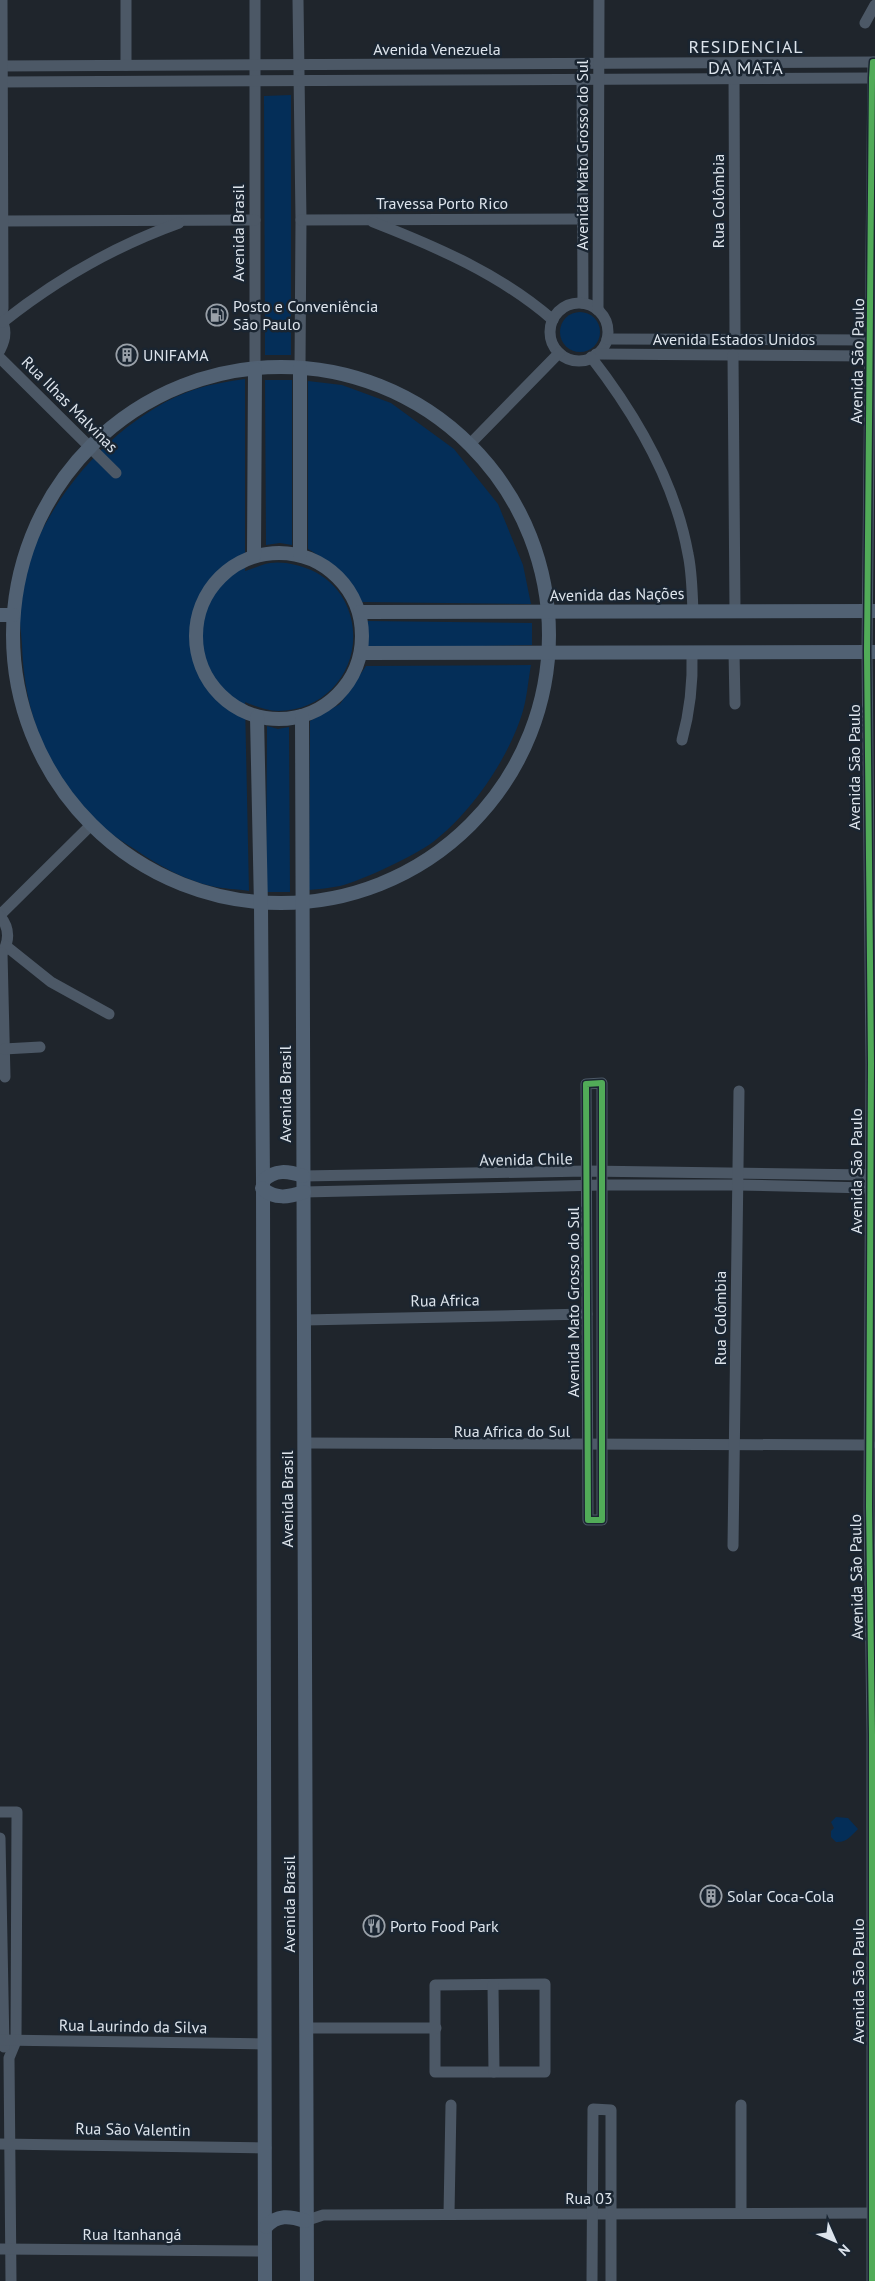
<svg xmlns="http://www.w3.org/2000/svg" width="875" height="2281" viewBox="0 0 875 2281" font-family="'PT Sans',sans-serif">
<rect width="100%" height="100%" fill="#1f252c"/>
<g fill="#042e58">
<polygon points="291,95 291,355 265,355 264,96"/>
<circle cx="580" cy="332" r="20"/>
<path d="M 245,379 L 245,571 C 253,569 262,564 270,563 C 284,561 298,565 311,570 C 325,576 337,587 344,600 C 371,651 336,711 278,711 C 267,711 255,706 245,702 L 249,891 C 237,889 223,889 211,886 C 185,880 159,866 136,850 C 126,844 115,837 105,829 C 98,824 93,816 87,810 C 44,764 24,709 22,645 C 21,630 18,612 20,596 C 33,511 114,416 196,389 C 212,384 229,381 245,379 Z"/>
<polygon points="265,380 292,380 292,545 280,543 266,545"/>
<path d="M 308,381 L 342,385 L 391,403 L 454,449 L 498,504 L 523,565 L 531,604 L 361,602 C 349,576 331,563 308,549 Z"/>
<polygon points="367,621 532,623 532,645 366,648 368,632"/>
<path d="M 531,665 C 528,681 527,699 522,714 C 508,759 471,813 433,842 C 414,856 363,880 340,886 C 330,888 319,889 309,890 L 310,721 L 340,704 L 366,666 Z"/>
<polygon points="267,726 278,729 289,727 290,892 266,892"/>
<path d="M 836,1817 L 848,1818 L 858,1829 C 851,1836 846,1843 836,1842 L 831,1837 L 831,1831 L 834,1828 L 831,1822 Z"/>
</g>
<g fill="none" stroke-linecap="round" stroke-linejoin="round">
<g stroke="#4c5866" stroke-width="11">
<polyline points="126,0 126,65"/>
<polyline points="255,0 255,369"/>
<polyline points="298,0 301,220 300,368"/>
<polyline points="865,23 875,5"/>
<polyline points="0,66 875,62"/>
<polyline points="734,72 735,339"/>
<polyline points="582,73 583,303"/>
<polyline points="0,82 872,78"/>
<polyline points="301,220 583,219"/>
<polyline points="3,221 255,220"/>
<path d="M 373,222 C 437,247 500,274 553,320"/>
<circle cx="579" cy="332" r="29"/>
<polyline points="598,310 599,0"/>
<path d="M 0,317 C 7,328 6,339 0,350"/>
<polyline points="1,318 3,308 2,0"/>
<path d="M 3,322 C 57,279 115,246 179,223"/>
<polyline points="607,339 871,340"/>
<polyline points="596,354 871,356"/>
<polyline points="733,355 735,611"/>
<path d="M 591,357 C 636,415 675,481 688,554 C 692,572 692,592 693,611"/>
<polyline points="0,358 116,473"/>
<polyline points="470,444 559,353"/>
<polyline points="734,652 735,704"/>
<path d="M 682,740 C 690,711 693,683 692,653"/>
<polyline points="0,915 91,825"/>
<path d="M 0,916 C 9,927 10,939 3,952"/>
<polyline points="6,946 51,982 109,1014"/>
<polyline points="2,953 5,1077"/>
<polyline points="4,1049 40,1047"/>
<polygon points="602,1083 602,1520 588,1520 586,1084"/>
<polyline points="303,1176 587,1171 869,1175"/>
<polyline points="304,1192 602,1185 737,1185 869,1188"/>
<polyline points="304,1320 587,1314"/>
<polyline points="304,1443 870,1445"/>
<polyline points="733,1546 739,1091"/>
<polyline points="0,1812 17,1812 16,2041 9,2058 11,2281"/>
<polyline points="0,1838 4,2047"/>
<polygon points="545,1984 545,2072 435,2072 435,1985"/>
<polyline points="493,1985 494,2072"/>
<polyline points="307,2028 436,2028"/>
<polyline points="0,2040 265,2044"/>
<polyline points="741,2105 741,2213"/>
<polyline points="0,2144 266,2148"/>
<polyline points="449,2214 451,2105"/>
<polyline points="305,2221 323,2215 873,2213"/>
<polyline points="0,2249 265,2251"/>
<polyline points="592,2281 593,2109 611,2110 611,2281"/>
<polyline points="872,2281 872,1734 869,1507 871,1063 867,652 873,62"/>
</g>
<g stroke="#516173" stroke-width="14">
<circle cx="281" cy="635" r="268"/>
<circle cx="279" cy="636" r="83"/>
<polyline points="300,554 300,368"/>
<polyline points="254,556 255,369"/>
<polyline points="360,612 875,611"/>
<polyline points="0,615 13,615"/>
<polyline points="361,653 875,652"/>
<polyline points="302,716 307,2281"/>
<polyline points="257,717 261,906 263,1181 265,2281"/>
<path d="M 263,1181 C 275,1169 288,1171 303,1176"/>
<path d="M 262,1188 C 275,1200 289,1197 304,1192"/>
<path d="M 266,2227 C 277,2214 290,2216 305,2221"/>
</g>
<g stroke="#1a2531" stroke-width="9">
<g id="cycleway">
<polygon points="602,1083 602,1520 588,1520 586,1084"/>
<polyline points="872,2281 872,1734 869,1507 871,1063 867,652 872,78 873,62 875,62"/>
</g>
</g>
<use href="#cycleway" stroke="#51ab58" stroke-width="6"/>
</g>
<defs>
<g id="fuel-ring" transform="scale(1.125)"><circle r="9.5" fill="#1a2531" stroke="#9aa1a9" stroke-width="1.5"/><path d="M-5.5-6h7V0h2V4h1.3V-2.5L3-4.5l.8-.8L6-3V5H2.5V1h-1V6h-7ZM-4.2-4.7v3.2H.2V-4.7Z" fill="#9aa1a9"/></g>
<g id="building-ring" transform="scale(1.125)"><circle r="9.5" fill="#1a2531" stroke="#9aa1a9" stroke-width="1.5"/><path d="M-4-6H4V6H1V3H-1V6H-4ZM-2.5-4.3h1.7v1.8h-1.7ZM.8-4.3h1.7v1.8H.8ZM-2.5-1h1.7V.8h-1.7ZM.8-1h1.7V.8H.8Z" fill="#9aa1a9"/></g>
<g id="restaurant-ring" transform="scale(1.125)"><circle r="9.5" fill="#1a2531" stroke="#9aa1a9" stroke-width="1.5"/><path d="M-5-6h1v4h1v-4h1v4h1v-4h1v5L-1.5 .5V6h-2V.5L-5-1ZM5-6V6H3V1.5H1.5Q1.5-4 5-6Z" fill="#9aa1a9"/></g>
</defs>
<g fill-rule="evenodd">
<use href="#fuel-ring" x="217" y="315"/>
<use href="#building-ring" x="127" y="355"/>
<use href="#building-ring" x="711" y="1896"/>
<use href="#restaurant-ring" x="374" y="1926"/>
</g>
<g text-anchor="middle" stroke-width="5" stroke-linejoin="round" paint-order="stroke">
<g font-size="16" fill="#dde4ec" stroke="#1a2531">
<text x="437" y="55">Avenida Venezuela</text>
<text transform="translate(582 155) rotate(-90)" y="6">Avenida Mato Grosso do Sul</text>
<text transform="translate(718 201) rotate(-90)" y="6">Rua Colômbia</text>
<text x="442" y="209">Travessa Porto Rico</text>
<text transform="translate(238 233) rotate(-90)" y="6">Avenida Brasil</text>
<text x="734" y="345">Avenida Estados Unidos</text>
<text transform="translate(857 361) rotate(-89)" y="6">Avenida São Paulo</text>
<text transform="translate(70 404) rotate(45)" y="6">Rua Ilhas Malvinas</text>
<text transform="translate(617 594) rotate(-1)" y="6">Avenida das Nações</text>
<text transform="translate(854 767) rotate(-90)" y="6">Avenida São Paulo</text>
<text transform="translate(285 1094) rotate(-90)" y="6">Avenida Brasil</text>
<text transform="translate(526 1159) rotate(-1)" y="6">Avenida Chile</text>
<text transform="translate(856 1171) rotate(-90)" y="6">Avenida São Paulo</text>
<text transform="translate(445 1300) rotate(-1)" y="6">Rua Africa</text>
<text transform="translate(573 1302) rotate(-90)" y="6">Avenida Mato Grosso do Sul</text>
<text transform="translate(720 1318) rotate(-90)" y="6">Rua Colômbia</text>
<text x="512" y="1437">Rua Africa do Sul</text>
<text transform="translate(287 1499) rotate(-90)" y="6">Avenida Brasil</text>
<text transform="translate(856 1577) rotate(-91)" y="6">Avenida São Paulo</text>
<text transform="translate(289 1904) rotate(-90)" y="6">Avenida Brasil</text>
<text transform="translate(858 1981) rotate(-90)" y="6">Avenida São Paulo</text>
<text transform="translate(133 2026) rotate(1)" y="6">Rua Laurindo da Silva</text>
<text transform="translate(133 2129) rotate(1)" y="6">Rua São Valentin</text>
<text x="589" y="2204">Rua 03</text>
<text x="132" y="2240">Rua Itanhangá</text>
</g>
<g font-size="16" fill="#dde4ec" stroke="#1a2531" text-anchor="start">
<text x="233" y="312">Posto e Conveniência<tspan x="233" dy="18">São Paulo</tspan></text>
<text x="143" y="361">UNIFAMA</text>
<text x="727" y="1902">Solar Coca-Cola</text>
<text x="390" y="1932">Porto Food Park</text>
</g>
<g font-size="18" letter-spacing="1" fill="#dde4ec" stroke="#1a2531">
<text x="746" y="53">RESIDENCIAL<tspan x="746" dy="21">DA MATA</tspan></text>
</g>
</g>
<g transform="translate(835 2241) rotate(135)" stroke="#1a2531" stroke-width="4" paint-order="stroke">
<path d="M0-4L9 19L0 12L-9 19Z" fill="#dde4ec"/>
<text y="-8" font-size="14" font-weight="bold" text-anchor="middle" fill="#dde4ec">N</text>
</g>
</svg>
